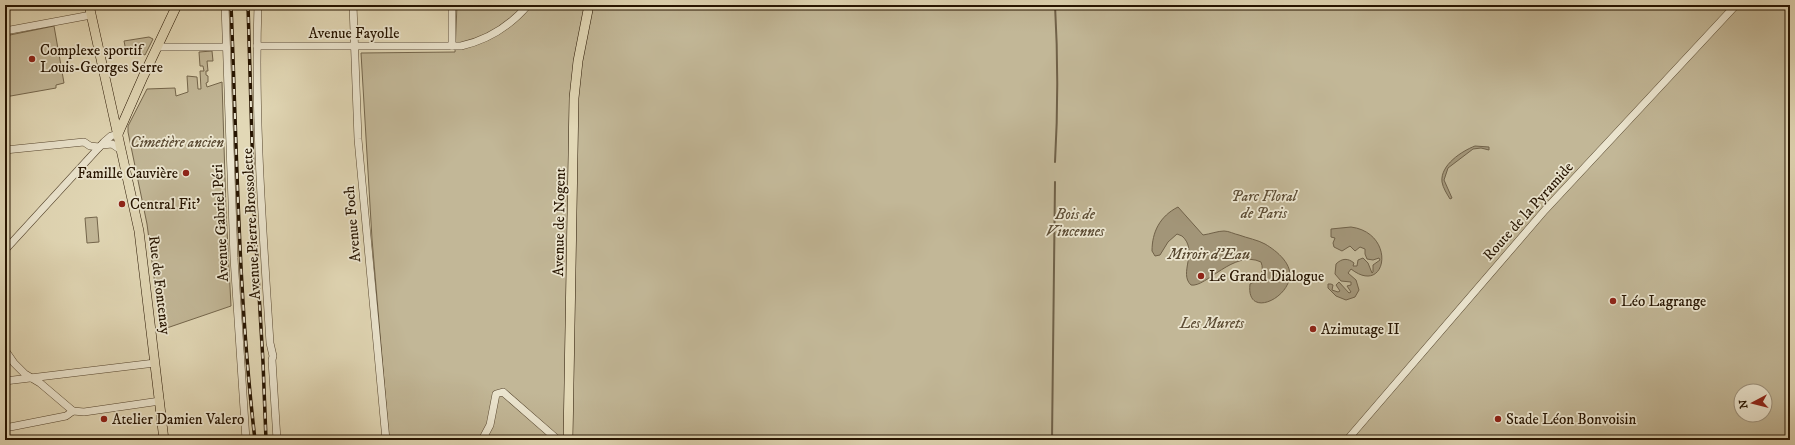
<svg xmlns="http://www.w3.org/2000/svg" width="1795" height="445" viewBox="0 0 1795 445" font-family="'IM FELL DW Pica',serif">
<rect width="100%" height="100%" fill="#e2d8b6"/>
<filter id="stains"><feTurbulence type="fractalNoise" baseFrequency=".005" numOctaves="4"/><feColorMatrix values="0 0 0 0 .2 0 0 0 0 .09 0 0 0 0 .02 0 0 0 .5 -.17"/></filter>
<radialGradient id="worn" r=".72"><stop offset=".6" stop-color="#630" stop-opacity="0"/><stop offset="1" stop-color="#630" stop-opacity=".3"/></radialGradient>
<g fill="#c2b797" stroke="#74664c" fill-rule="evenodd">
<path d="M 457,5 L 1790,5 L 1790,440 L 389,440 L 372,239 L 361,53 L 455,52 ZM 1741,391 L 1765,391 L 1765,415 L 1741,415 Z"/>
<polygon points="54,26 64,83 56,85 56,88 5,97 5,36"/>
<polygon points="149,37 153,39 145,55 134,50 126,51 124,41"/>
<polygon points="212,51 213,61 207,61 208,71 206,71 206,75 208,76 208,82 206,83 207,87 222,82 226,210 231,306 161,330 147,224 128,132 128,126 147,89 175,88 176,96 188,92 187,76 197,77 198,89 201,89 200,71 204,71 203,66 200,66 199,52"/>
<polygon points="97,217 99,242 87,243 85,218"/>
</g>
<g fill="#a29578" stroke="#706148">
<path d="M 1475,146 L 1489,147 L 1489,150 L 1481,148 L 1473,149 L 1448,168 L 1444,180 L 1452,198 L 1450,199 C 1447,194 1443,188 1442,182 C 1440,165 1462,151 1475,146 Z"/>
<path d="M 1178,207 L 1203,235 C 1210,234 1218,231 1224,231 C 1229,231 1234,234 1239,235 C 1247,238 1258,240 1265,244 C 1277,251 1294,265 1289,280 C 1284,301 1246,317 1250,284 C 1259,280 1265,272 1261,262 C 1234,249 1206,288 1191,285 C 1178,273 1199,251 1182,236 L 1177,234 L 1168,242 L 1160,255 L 1155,256 L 1152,251 C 1152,232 1160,216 1178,207 Z"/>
<path d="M 1351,227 C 1397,233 1387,297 1351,269 L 1348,273 L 1356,280 L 1359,290 L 1355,297 L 1346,300 L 1336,296 L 1328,288 L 1328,284 L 1331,284 L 1333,285 L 1332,290 L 1338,292 L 1340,291 L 1336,285 L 1339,282 L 1349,293 L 1351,292 L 1347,286 L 1351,285 L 1351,282 L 1341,281 L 1335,274 L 1336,264 C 1342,258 1348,258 1354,263 L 1353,266 L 1357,266 L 1358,260 L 1363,258 L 1368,263 L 1372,273 L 1373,272 L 1373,265 L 1380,260 L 1379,258 L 1373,260 L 1367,259 L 1365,254 L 1365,249 L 1360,247 L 1355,251 L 1350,246 L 1342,251 L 1334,247 L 1333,243 L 1335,238 L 1331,237 L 1331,229 Z"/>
</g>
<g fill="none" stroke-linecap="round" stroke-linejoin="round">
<g stroke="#706148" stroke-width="2">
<path d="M 1055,162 C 1058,110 1058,57 1055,5"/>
<polyline points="1052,440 1055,182"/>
</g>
<g stroke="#55452e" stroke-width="8">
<g id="minor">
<polyline points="225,5 234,258 246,440"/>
<path d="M 258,5 C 254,118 263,231 270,343 L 273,356 L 272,360 L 277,440"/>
<polyline points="353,5 358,139 386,440"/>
<polyline points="5,31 91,15"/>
<path d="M 257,46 L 461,46 C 488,40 510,26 528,5"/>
<polyline points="452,46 452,5"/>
<polyline points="158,47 226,47"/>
<polyline points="102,145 112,144 121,150"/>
<polyline points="5,150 84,142 90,146 99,147"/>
<polyline points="5,250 104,142 111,136 118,134"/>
<polyline points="5,350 14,363 25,374 40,383 73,411 84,412 160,401"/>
<polyline points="5,381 155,363"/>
<polyline points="5,428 66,416 73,411"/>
<polyline points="482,440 490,425 496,394 503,392 558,440"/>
<polyline points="1347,440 1545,210 1736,5"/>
</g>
</g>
<g stroke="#261400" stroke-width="10">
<g id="major">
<polyline points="89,5 139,231 164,440"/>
<polyline points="118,134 143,77 177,5"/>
<polyline points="568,440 574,98 578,61 589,5"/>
</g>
</g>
<use href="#minor" stroke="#ece6d0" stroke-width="7"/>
<use href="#major" stroke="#e2d8b6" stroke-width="9"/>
<g stroke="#261400" stroke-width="3.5">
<g id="rail">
<path d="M 231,5 C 237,150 238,295 255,440"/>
<polyline points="248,5 254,209 263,362 266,440"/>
</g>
</g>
<use href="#rail" stroke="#ece6d0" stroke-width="2" stroke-dasharray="6" stroke-linecap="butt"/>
</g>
<g fill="#8f2418" stroke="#ece6d0" stroke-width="1.5">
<circle cx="32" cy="59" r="4"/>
<circle cx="186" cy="173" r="4"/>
<circle cx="122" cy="204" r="4"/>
<circle cx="1201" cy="276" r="4"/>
<circle cx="1613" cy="301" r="4"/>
<circle cx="1313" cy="329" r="4"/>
<circle cx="104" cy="419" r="4"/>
<circle cx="1498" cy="419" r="4"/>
</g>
<g text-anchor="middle" stroke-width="3.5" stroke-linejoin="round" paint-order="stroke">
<g font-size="15" fill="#261400" stroke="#ece6d0">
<text x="354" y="38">Avenue Fayolle</text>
<text transform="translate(1528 211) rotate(-48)" y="5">Route de la Pyramide</text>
<text transform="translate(559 222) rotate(-89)" y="5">Avenue de Nogent</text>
<text transform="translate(220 223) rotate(-93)" y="5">Avenue Gabriel Péri</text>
<text transform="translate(251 224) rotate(-93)" y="5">Avenue Pierre Brossolette</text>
<text transform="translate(352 224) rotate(-95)" y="5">Avenue Foch</text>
<text transform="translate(160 285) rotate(83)" y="5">Rue de Fontenay</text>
</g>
<g font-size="15" fill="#261400" stroke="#ece6d0" text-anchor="start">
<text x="40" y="55">Complexe sportif<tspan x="40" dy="17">Louis-Georges Serre</tspan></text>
<text x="178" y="178" text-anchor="end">Famille Cauvière</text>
<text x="130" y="209">Central Fit'</text>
<text x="1209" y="281">Le Grand Dialogue</text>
<text x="1621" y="306">Léo Lagrange</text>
<text x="1321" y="334">Azimutage II</text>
<text x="112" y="424">Atelier Damien Valero</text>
<text x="1506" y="424">Stade Léon Bonvoisin</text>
</g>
<g font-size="15" font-style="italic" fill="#5d4d35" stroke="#ece6d0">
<text x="177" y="147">Cimetière ancien</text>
<text x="1264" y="201">Parc Floral<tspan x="1264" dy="17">de Paris</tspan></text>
<text x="1075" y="219">Bois de<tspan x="1075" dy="17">Vincennes</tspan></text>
<text x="1212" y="328">Les Murets</text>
</g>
<g font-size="16" font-style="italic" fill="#584830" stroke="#ece6d0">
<text x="1209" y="259">Miroir d'Eau</text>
</g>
</g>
<rect width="1795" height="445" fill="none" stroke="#e2d8b6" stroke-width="20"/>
<rect x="6" y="6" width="1783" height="433" fill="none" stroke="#261400" stroke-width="2"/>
<rect x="10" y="10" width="1775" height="425" fill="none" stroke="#261400"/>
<g transform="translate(1753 403) rotate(263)"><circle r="19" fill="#ece6d0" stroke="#9d927d"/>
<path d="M0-3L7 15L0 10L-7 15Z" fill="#8f2418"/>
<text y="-6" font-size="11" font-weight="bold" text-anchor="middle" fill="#261400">N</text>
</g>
<rect width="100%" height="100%" filter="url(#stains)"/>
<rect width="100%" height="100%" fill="url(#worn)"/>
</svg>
